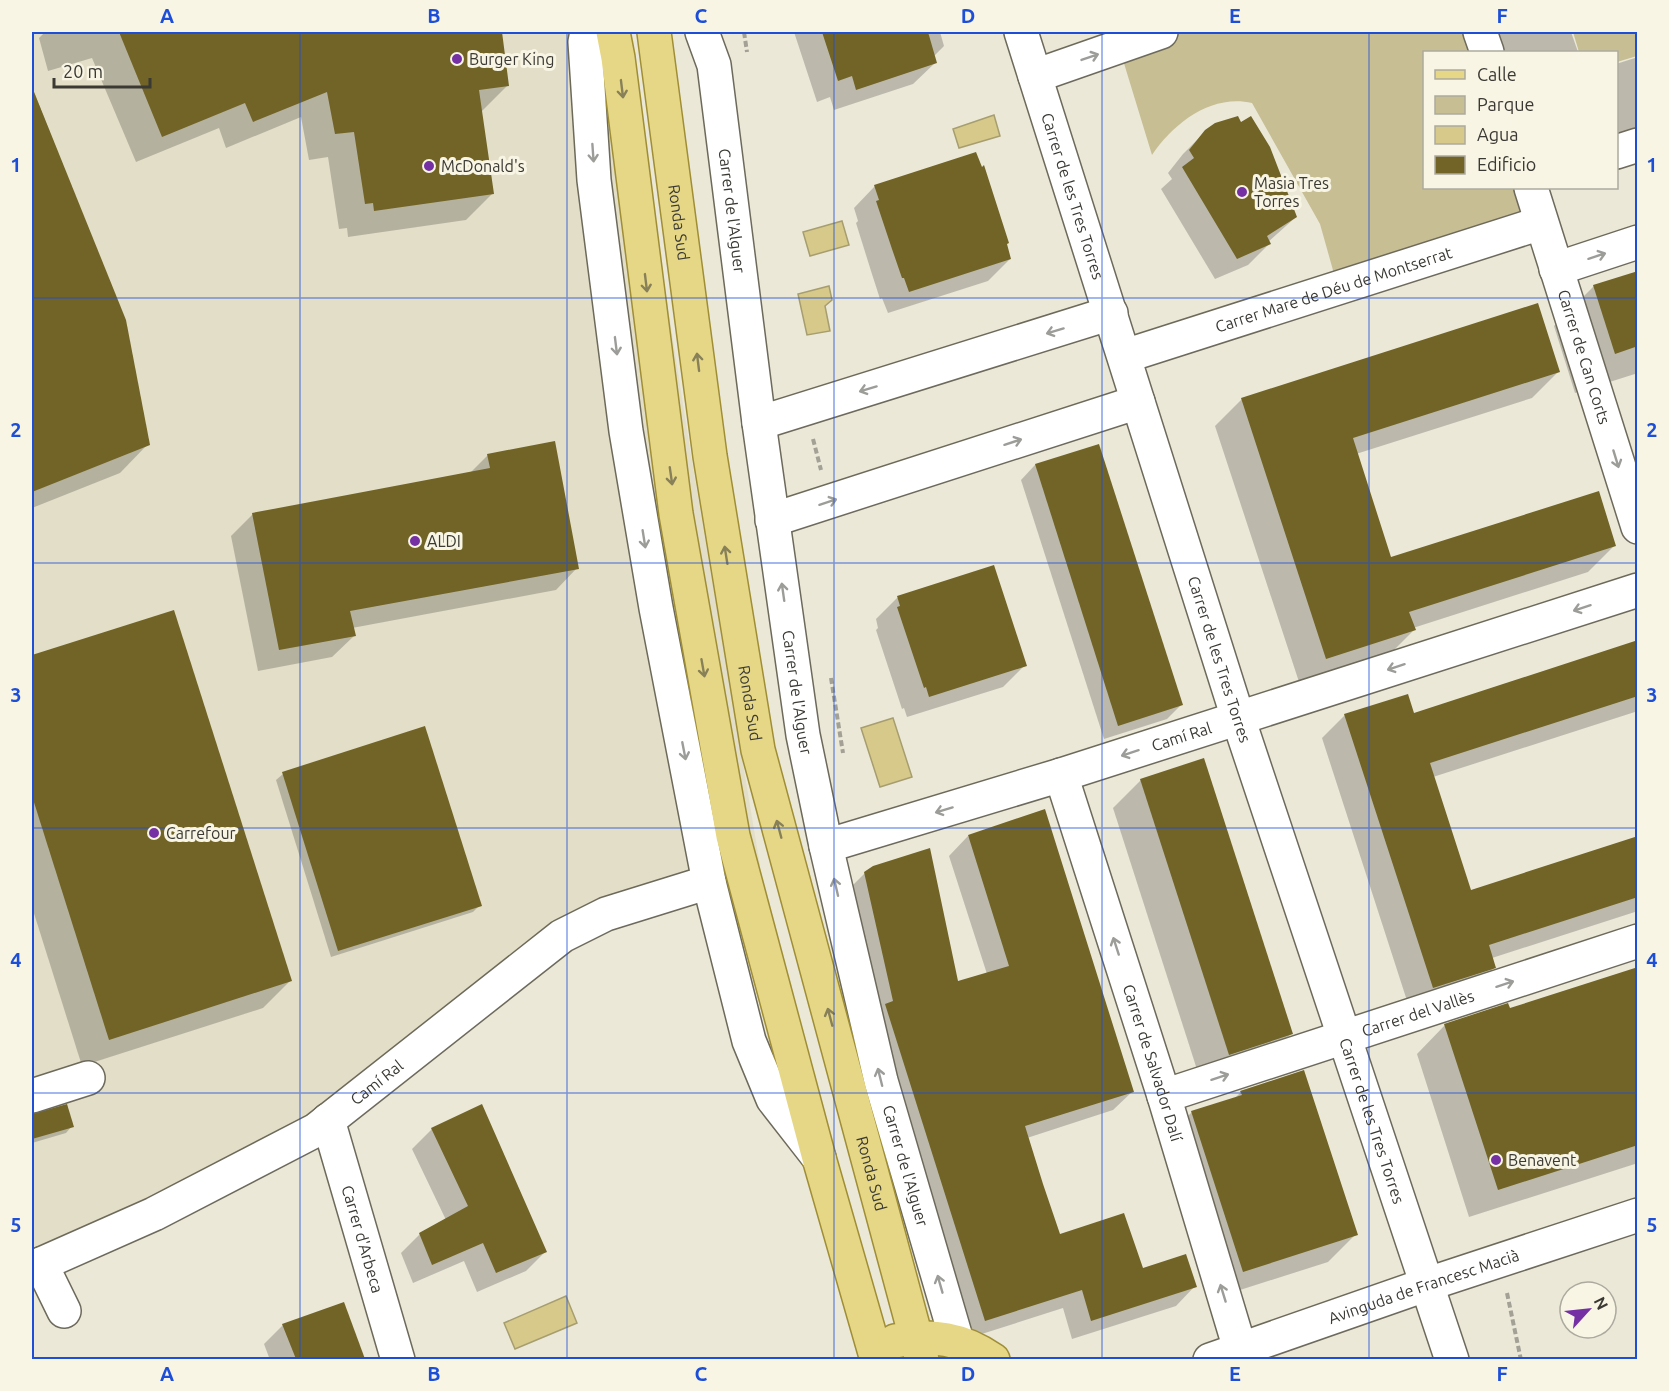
<svg xmlns="http://www.w3.org/2000/svg" width="1669" height="1391" viewBox="0 0 1669 1391" font-family="Ubuntu,sans-serif">
<rect width="100%" height="100%" fill="#ebe8d8"/>
<polygon fill="#e3dec7" points="32,32 625,32 690,449 760,865 609,919 317,1144 32,1274"/>
<g fill="#c7be93">
<path d="M 1161,32 L 1480,32 L 1487,52 L 1424,52 L 1424,188 L 1531,188 L 1541,223 L 1338,288 L 1320,224 L 1252,103 C 1211,94 1174,123 1152,155 L 1119,47 Z"/>
<polygon points="1573,32 1637,32 1637,56 1617,62 1616,52 1579,52"/>
</g>
<g fill="#d6c989" stroke="#a79e6f" stroke-width="1.5">
<polygon points="994,115 1000,136 959,148 953,129"/>
<polygon points="842,221 849,245 810,256 803,232"/>
<polygon points="829,286 832,300 825,306 830,331 807,335 798,294"/>
<polygon points="893,718 912,777 880,787 861,728"/>
<polygon points="566,1296 577,1323 515,1349 504,1323"/>
</g>
<g fill="#0003">
<polygon points="45,32 501,32 508,85 481,112 493,193 466,220 348,237 347,228 339,229 328,157 309,160 301,117 226,148 219,128 136,162 92,58 48,71 39,38"/>
<polygon points="794,32 940,32 944,46 933,57 935,63 913,84 834,110 830,97 817,102"/>
<polygon points="1475,32 1571,32 1578,52 1482,52"/>
<polygon points="1638,57 1638,135 1616,141 1616,64"/>
<polygon points="32,87 124,320 148,444 120,473 32,508"/>
<polygon points="1206,131 1296,217 1268,242 1269,244 1248,265 1215,279 1161,189 1172,179 1168,173 1183,154"/>
<polygon points="981,169 1010,259 988,281 888,313 882,298 880,299 871,271 856,223 858,221 854,208 875,186"/>
<polygon points="1638,272 1638,373 1575,393 1554,326 1594,286"/>
<polygon points="1559,371 1532,398 1356,454 1390,559 1615,545 1588,572 1413,628 1414,630 1387,657 1300,685 1215,426 1242,399"/>
<polygon points="1098,445 1181,705 1167,719 1104,739 1021,480 1035,465"/>
<polygon points="488,455 577,568 556,590 352,628 354,636 332,657 258,671 231,536 253,514 470,473"/>
<polygon points="993,567 1025,665 1003,687 907,717 904,708 902,709 876,630 878,628 876,619 897,598"/>
<polygon points="173,612 290,981 263,1008 82,1066 32,907 32,657"/>
<polygon points="1638,641 1638,711 1433,777 1470,892 1638,838 1638,911 1492,958 1495,967 1472,990 1410,1010 1322,738 1345,715 1413,714"/>
<polygon points="283,774 480,905 473,912 331,957 276,780"/>
<polygon points="1141,780 1291,1034 1263,1062 1201,1082 1113,808"/>
<polygon points="968,836 1133,1091 1113,1110 1027,1138 1059,1236 1142,1270 1195,1286 1176,1306 1072,1339 1063,1308 966,1339 845,893 865,873 956,983 987,974 949,856"/>
<polygon points="1638,969 1638,1163 1469,1217 1417,1054 1445,1025 1509,1010"/>
<polygon points="1241,1092 1356,1234 1328,1262 1215,1298 1164,1140 1192,1112 1235,1098"/>
<polygon points="481,1106 545,1252 526,1271 477,1292 464,1261 413,1283 401,1253 420,1234 446,1220 412,1149 432,1129"/>
<polygon points="37,1115 72,1126 66,1133 32,1143 32,1116"/>
<polygon points="343,1303 364,1360 270,1360 264,1344 283,1325"/>
</g>
<g fill="#716426">
<polygon points="119,32 502,32 509,86 479,90 494,194 374,211 373,203 365,204 354,132 335,134 327,92 253,122 245,103 162,137"/>
<polygon points="822,32 928,32 937,63 856,90 852,76 838,81"/>
<polygon points="32,87 126,320 150,445 32,492"/>
<polygon points="1238,116 1241,122 1251,116 1270,147 1297,217 1267,236 1271,244 1237,259 1182,167 1194,158 1189,150 1205,130 1215,123"/>
<polygon points="976,152 982,167 984,165 1009,243 1007,244 1011,259 909,292 904,278 902,278 892,249 876,201 879,200 874,185"/>
<polygon points="1638,271 1638,346 1615,354 1593,285"/>
<polygon points="1538,303 1560,372 1353,438 1391,557 1599,491 1616,546 1409,612 1416,630 1326,659 1241,398"/>
<polygon points="555,441 579,569 350,611 356,636 279,650 252,513 490,468 487,454"/>
<polygon points="1099,444 1183,705 1118,726 1035,464"/>
<polygon points="994,565 1027,666 929,697 926,687 924,688 897,607 900,606 897,596"/>
<polygon points="174,610 292,981 109,1040 32,796 32,655"/>
<polygon points="1638,640 1638,696 1430,763 1471,890 1638,836 1638,897 1489,945 1496,968 1433,988 1344,714 1408,694 1414,713"/>
<polygon points="425,726 482,906 338,951 282,772"/>
<polygon points="1204,758 1293,1034 1229,1055 1140,779"/>
<polygon points="1045,809 1134,1092 1025,1126 1043,1184 1060,1234 1124,1213 1143,1268 1186,1254 1197,1287 1091,1321 1082,1290 985,1321 885,1004 893,1001 864,872 873,866 930,848 958,981 1009,966 968,835"/>
<polygon points="1638,967 1638,1145 1498,1190 1444,1024 1508,1003 1510,1008"/>
<polygon points="1304,1070 1358,1235 1243,1272 1191,1111 1242,1095 1240,1091"/>
<polygon points="67,1104 74,1127 32,1139 32,1114"/>
<polygon points="482,1104 547,1252 496,1273 483,1243 432,1265 419,1233 468,1206 431,1128"/>
<polygon points="344,1302 365,1359 296,1359 282,1324"/>
</g>
<g fill="none" stroke-linecap="round" stroke-linejoin="round">
<g stroke="#6d6a5c" stroke-width="36">
<g id="minor">
<polyline points="587,32 585,42 594,180 626,431 656,608 709,882 749,1041 773,1099 819,1158"/>
<path id="s1" d="M 702,32 L 714,65 L 759,423 L 803,735 L 826,846 L 881,1081 L 957,1341"/>
<path id="s2" d="M 1021,32 L 1238,718 L 1452,1360"/>
<polyline points="1480,32 1487,52"/>
<polyline points="1035,76 1161,32"/>
<polyline points="1616,152 1638,145"/>
<path id="s3" d="M 1531,188 L 1638,527"/>
<polyline points="1556,269 1638,242"/>
<path id="s4" d="M 1125,356 L 1541,223"/>
<polyline points="759,423 1111,313"/>
<polyline points="772,520 1138,402"/>
<path id="s5" d="M 1061,775 L 1164,1096 L 1240,1349"/>
<path id="s6" d="M 826,846 L 1061,775 L 1638,590"/>
<polyline points="32,1096 88,1078"/>
<path id="s7" d="M 1164,1096 L 1638,941"/>
<path id="s8" d="M 328,1120 L 398,1360"/>
<polyline points="41,1264 64,1311"/>
<path id="s9" d="M 32,1268 L 154,1214 L 316,1130 L 562,936 L 606,914 L 709,882"/>
<path id="s10" d="M 1210,1360 L 1428,1284 L 1638,1215"/>
</g>
</g>
<g stroke="#9f8e35" stroke-width="36">
<g id="major">
<polyline points="613,32 618,58 676,514 733,836 819,1158 877,1360"/>
<path id="s11" d="M 654,32 L 710,456 L 758,750 L 922,1360"/>
<path d="M 895,1341 C 932,1334 962,1338 993,1360"/>
</g>
</g>
<g stroke="#a3a195" stroke-width="4" stroke-dasharray="6 3" stroke-linecap="butt">
<polyline points="744,32 747,52"/>
<polyline points="813,439 821,470"/>
<polyline points="831,678 843,753"/>
<polyline points="1507,1293 1521,1360"/>
</g>
<use href="#minor" stroke="#fff" stroke-width="33"/>
<use href="#major" stroke="#e6d786" stroke-width="33"/>
</g>
<defs><path id="oneway-shaft" d="M-6 0H5M1.5-3L5.5 0L1.5 3" fill="none" stroke-width="1.6" stroke-linecap="round" stroke-linejoin="round" transform="scale(1.5)"/></defs>
<g stroke="#9c9c99">
<use href="#oneway-shaft" transform="translate(1090 57) rotate(-19)"/>
<use href="#oneway-shaft" transform="translate(593 153) rotate(86)"/>
<use href="#oneway-shaft" transform="translate(1597 256) rotate(-18)"/>
<use href="#oneway-shaft" transform="translate(1055 331) rotate(163)"/>
<use href="#oneway-shaft" transform="translate(616 346) rotate(83)"/>
<use href="#oneway-shaft" transform="translate(868 389) rotate(163)"/>
<use href="#oneway-shaft" transform="translate(1013 442) rotate(-18)"/>
<use href="#oneway-shaft" transform="translate(1616 459) rotate(73)"/>
<use href="#oneway-shaft" transform="translate(828 502) rotate(-18)"/>
<use href="#oneway-shaft" transform="translate(644 539) rotate(81)"/>
<use href="#oneway-shaft" transform="translate(783 592) rotate(-98)"/>
<use href="#oneway-shaft" transform="translate(1582 608) rotate(162)"/>
<use href="#oneway-shaft" transform="translate(1396 667) rotate(162)"/>
<use href="#oneway-shaft" transform="translate(684 751) rotate(79)"/>
<use href="#oneway-shaft" transform="translate(1130 753) rotate(162)"/>
<use href="#oneway-shaft" transform="translate(944 810) rotate(163)"/>
<use href="#oneway-shaft" transform="translate(836 887) rotate(-103)"/>
<use href="#oneway-shaft" transform="translate(1116 946) rotate(-108)"/>
<use href="#oneway-shaft" transform="translate(1505 984) rotate(-18)"/>
<use href="#oneway-shaft" transform="translate(880 1077) rotate(-104)"/>
<use href="#oneway-shaft" transform="translate(1220 1077) rotate(-18)"/>
<use href="#oneway-shaft" transform="translate(940 1284) rotate(-106)"/>
<use href="#oneway-shaft" transform="translate(1223 1293) rotate(-107)"/>
</g>
<g stroke="#878058">
<use href="#oneway-shaft" transform="translate(622 89) rotate(83)"/>
<use href="#oneway-shaft" transform="translate(646 283) rotate(83)"/>
<use href="#oneway-shaft" transform="translate(698 362) rotate(-97)"/>
<use href="#oneway-shaft" transform="translate(671 476) rotate(82)"/>
<use href="#oneway-shaft" transform="translate(726 555) rotate(-99)"/>
<use href="#oneway-shaft" transform="translate(703 668) rotate(80)"/>
<use href="#oneway-shaft" transform="translate(779 829) rotate(-105)"/>
<use href="#oneway-shaft" transform="translate(830 1017) rotate(-105)"/>
</g>
<path fill="none" stroke="#1d4ed8" stroke-width="1.5" stroke-opacity="0.55" d="M 300,32 L 300,1360M 567,32 L 567,1360M 834,32 L 834,1360M 1102,32 L 1102,1360M 1369,32 L 1369,1360M 32,298 L 1638,298M 32,563 L 1638,563M 32,828 L 1638,828M 32,1093 L 1638,1093"/>
<g fill="#7530a4" stroke="#f8f5e5" stroke-width="2">
<circle cx="457" cy="59" r="6"/>
<circle cx="429" cy="166" r="6"/>
<circle cx="1242" cy="192" r="6"/>
<circle cx="415" cy="541" r="6"/>
<circle cx="154" cy="833" r="6"/>
<circle cx="1496" cy="1160" r="6"/>
</g>
<g text-anchor="middle" stroke-width="6" stroke-linejoin="round" paint-order="stroke">
<g font-size="16" fill="#3a3933" stroke="#f8f5e5" text-anchor="start">
<text x="469" y="65">Burger King</text>
<text x="441" y="172">McDonald's</text>
<text x="1254" y="189">Masia Tres<tspan x="1254" dy="18">Torres</tspan></text>
<text x="427" y="547">ALDI</text>
<text x="166" y="839">Carrefour</text>
<text x="1508" y="1166">Benavent</text>
</g>
<g font-size="16" fill="#3a3933" stroke="#f8f5e5">
<text dy="6" stroke="none"><textPath href="#s2" startOffset="172">Carrer de les Tres Torres</textPath></text>
<text dy="6" stroke="none"><textPath href="#s1" startOffset="182">Carrer de l'Alguer</textPath></text>
<text dy="6" stroke="none"><textPath href="#s11" startOffset="192">Ronda Sud</textPath></text>
<text dy="6" stroke="none"><textPath href="#s4" startOffset="219">Carrer Mare de Déu de Montserrat</textPath></text>
<text dy="6" stroke="none"><textPath href="#s3" startOffset="177">Carrer de Can Corts</textPath></text>
<text dy="6" stroke="none"><textPath href="#s2" startOffset="658">Carrer de les Tres Torres</textPath></text>
<text dy="6" stroke="none"><textPath href="#s1" startOffset="668">Carrer de l'Alguer</textPath></text>
<text dy="6" stroke="none"><textPath href="#s11" startOffset="678">Ronda Sud</textPath></text>
<text dy="6" stroke="none"><textPath href="#s6" startOffset="372">Camí Ral</textPath></text>
<text dy="6" stroke="none"><textPath href="#s7" startOffset="267">Carrer del Vallès</textPath></text>
<text dy="6" stroke="none"><textPath href="#s5" startOffset="302">Carrer de Salvador Dalí</textPath></text>
<text dy="6" stroke="none"><textPath href="#s9" startOffset="393">Camí Ral</textPath></text>
<text dy="6" stroke="none"><textPath href="#s2" startOffset="1144">Carrer de les Tres Torres</textPath></text>
<text dy="6" stroke="none"><textPath href="#s1" startOffset="1154">Carrer de l'Alguer</textPath></text>
<text dy="6" stroke="none"><textPath href="#s11" startOffset="1164">Ronda Sud</textPath></text>
<text dy="6" stroke="none"><textPath href="#s8" startOffset="124">Carrer d'Arbeca</textPath></text>
<text dy="6" stroke="none"><textPath href="#s10" startOffset="226">Avinguda de Francesc Macià</textPath></text>
</g>
</g>
<rect width="1669" height="1391" fill="none" stroke="#f8f5e5" stroke-width="66"/>
<rect x="1423" y="51" width="195" height="138" fill="#f8f5e5" stroke="#acaa9e" stroke-width="1.5"/>
<rect x="1435" y="70" width="30" height="9" fill="#e6d786" stroke="#acaa9e" stroke-width="1.5"/>
<text x="1477" y="81" font-size="18" fill="#3a3933">Calle</text>
<rect x="1435" y="96" width="30" height="18" fill="#c7be93" stroke="#acaa9e" stroke-width="1.5"/>
<text x="1477" y="111" font-size="18" fill="#3a3933">Parque</text>
<rect x="1435" y="126" width="30" height="18" fill="#d6c989" stroke="#acaa9e" stroke-width="1.5"/>
<text x="1477" y="141" font-size="18" fill="#3a3933">Agua</text>
<rect x="1435" y="156" width="30" height="18" fill="#716426" stroke="#acaa9e" stroke-width="1.5"/>
<text x="1477" y="171" font-size="18" fill="#3a3933">Edificio</text>
<g transform="translate(1588 1310) rotate(63)"><circle r="28" fill="#f8f5e5" stroke="#acaa9e" stroke-width="1.5"/>
<path d="M0-4.5L10 22L0 15L-10 22Z" fill="#7530a4"/>
<text y="-9" font-size="16" font-weight="bold" text-anchor="middle" fill="#3a3933">N</text>
</g>
<path d="M54 78v9h96v-9" fill="none" stroke="#3a3933" stroke-width="3"/>
<text x="63" y="78" font-size="18" fill="#3a3933" stroke="#f8f5e5" stroke-width="4.5" paint-order="stroke">20 m</text>
<rect x="33" y="33" width="1603" height="1325" fill="none" stroke="#1d4ed8" stroke-width="2"/>
<g font-size="20" text-anchor="middle" font-weight="bold" fill="#1d4ed8">
<text x="167" y="23">A</text>
<text x="434" y="23">B</text>
<text x="701" y="23">C</text>
<text x="968" y="23">D</text>
<text x="1235" y="23">E</text>
<text x="1502" y="23">F</text>
<text x="16" y="172">1</text>
<text x="1652" y="172">1</text>
<text x="16" y="437">2</text>
<text x="1652" y="437">2</text>
<text x="16" y="702">3</text>
<text x="1652" y="702">3</text>
<text x="16" y="967">4</text>
<text x="1652" y="967">4</text>
<text x="16" y="1232">5</text>
<text x="1652" y="1232">5</text>
<text x="167" y="1381">A</text>
<text x="434" y="1381">B</text>
<text x="701" y="1381">C</text>
<text x="968" y="1381">D</text>
<text x="1235" y="1381">E</text>
<text x="1502" y="1381">F</text>
</g>
</svg>
